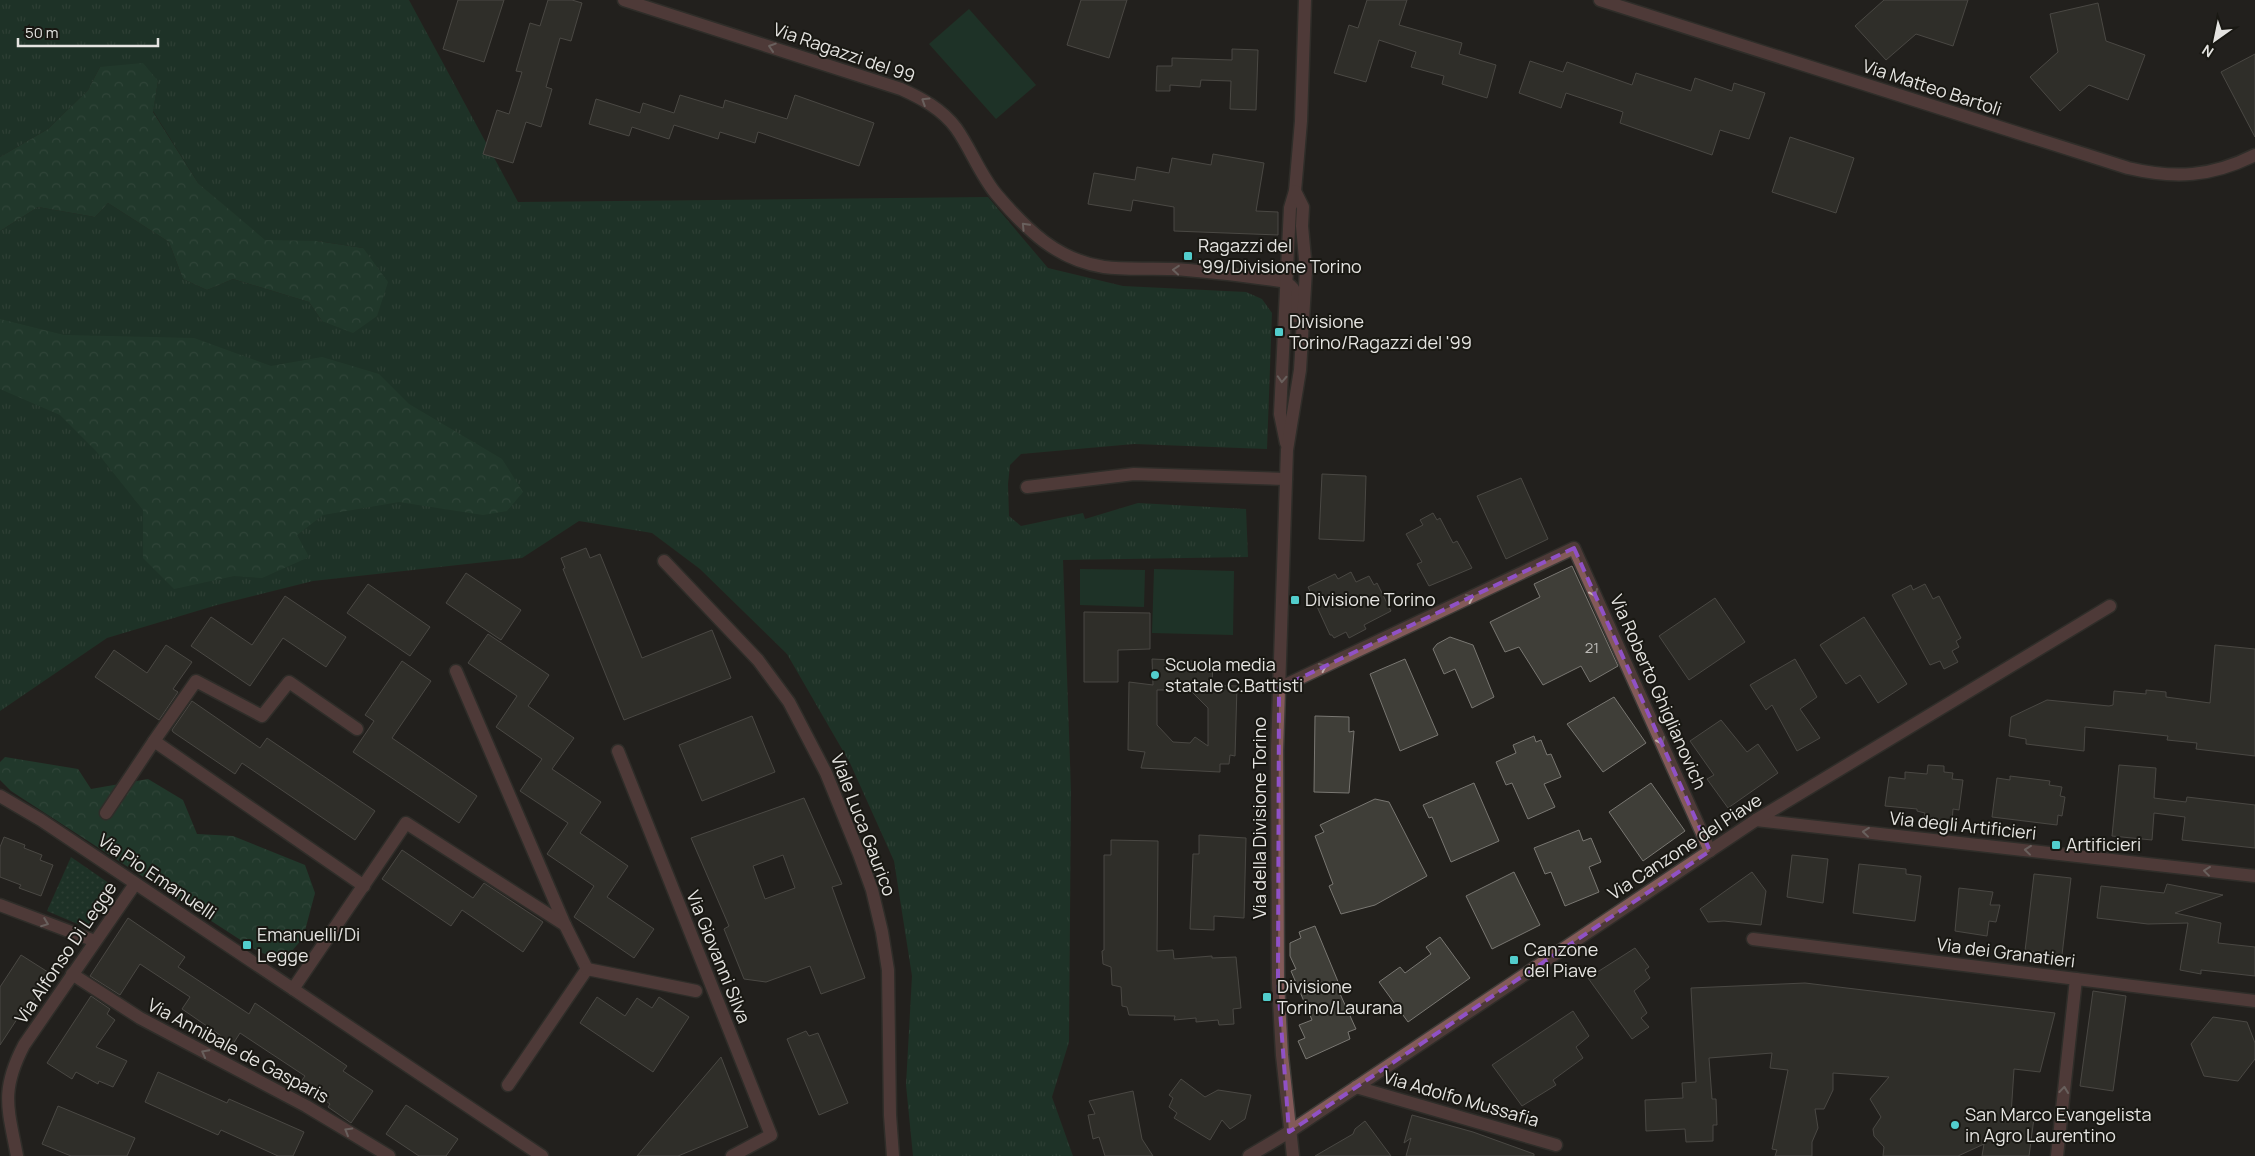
<svg xmlns="http://www.w3.org/2000/svg" width="2255" height="1156" viewBox="0 0 2255 1156" font-family="Manrope,sans-serif">
<defs>
<pattern id="grass-tufts" width="24" height="20" patternUnits="userSpaceOnUse" patternTransform="scale(1.25)"><rect width="24" height="20" fill="#1a4833"/><path d="M3 7l-1-3M5 7V3M7 7l1-3M15 17l-1-3M17 17v-4M19 17l1-3" fill="none" stroke="#3b6250"/></pattern>
<pattern id="forest-crowns" width="20" height="18" patternUnits="userSpaceOnUse" patternTransform="scale(1.25)"><rect width="20" height="18" fill="#20563d"/><path d="M2 6a3 3 0 1 1 6 0M12 15a3 3 0 1 1 6 0" fill="none" stroke="#406e59"/></pattern>
<pattern id="park-dots" width="8" height="8" patternUnits="userSpaceOnUse" patternTransform="scale(1.25)"><rect width="8" height="8" fill="#1a4833"/><path d="M2 2h.1M6 6h.1" fill="none" stroke="#3b6250" stroke-width="1.8" stroke-linecap="round"/></pattern>
</defs>
<rect width="100%" height="100%" fill="#23211d"/>
<polygon fill="url(#grass-tufts)" points="0,0 409,0 518,202 988,197 1048,268 1123,286 1246,292 1262,299 1272,313 1267,449 1134,444 1021,454 1010,465 1008,484 1009,516 1021,526 1083,513 1085,519 1138,503 1246,509 1248,557 1063,560 1071,791 1069,1042 1052,1097 1073,1156 913,1156 906,1085 912,976 894,861 850,763 787,654 700,569 652,533 579,521 522,558 313,581 217,605 107,638 0,711 0,231 38,207 95,217 108,203 169,242 183,279 207,290 233,279 309,302 322,321 363,248 317,241 265,241 198,183 153,111 158,81 100,67 88,90 48,129 0,157"/>
<g fill="url(#forest-crowns)">
<polygon points="143,63 158,81 153,112 198,183 265,240 317,241 363,248 388,282 377,316 353,333 322,321 309,302 233,279 207,290 183,279 169,242 108,203 95,217 38,207 0,231 0,157 48,129 88,90 100,67"/>
<polygon points="0,319 64,335 194,338 271,366 322,357 379,374 409,404 502,459 523,492 507,511 483,515 399,502 323,515 297,535 309,557 262,578 234,576 174,589 143,558 143,510 96,451 60,415 0,389"/>
<polygon points="5,757 78,769 91,789 148,779 183,800 197,834 233,836 305,865 315,893 303,938 284,960 259,952 11,791 0,780 0,762"/>
</g>
<polygon fill="url(#park-dots)" points="71,857 113,886 87,928 47,911"/>
<g fill="#1a4833">
<polygon points="969,9 1036,85 996,119 929,44"/>
<polygon points="1080,569 1145,570 1144,607 1080,605"/>
<polygon points="1154,569 1234,571 1233,635 1152,633"/>
</g>
<g fill="#3f3e38" stroke="#797772" fill-rule="evenodd">
<polygon points="458,0 504,0 484,62 443,49"/>
<polygon points="548,0 572,0 582,3 571,41 560,38 546,87 552,89 541,127 526,122 513,163 483,154 497,110 509,114 522,72 516,71 530,23 540,26"/>
<polygon points="1081,0 1127,0 1109,58 1067,45"/>
<polygon points="1367,0 1407,0 1399,25 1462,43 1459,54 1496,65 1487,98 1442,84 1444,76 1411,67 1416,52 1379,40 1366,82 1334,73 1349,25 1358,28"/>
<polygon points="1884,0 1968,0 1953,46 1916,34 1886,60 1855,26"/>
<polygon points="2098,3 2106,41 2145,55 2128,100 2089,85 2060,111 2030,77 2058,52 2050,14"/>
<polygon points="1232,49 1258,50 1256,110 1230,109 1231,81 1201,80 1200,87 1170,85 1170,91 1156,91 1157,66 1172,66 1172,58 1232,60"/>
<polygon points="2255,54 2255,137 2221,72"/>
<polygon points="1530,61 1563,72 1567,62 1632,85 1636,73 1691,91 1695,78 1732,91 1734,83 1765,93 1749,139 1720,130 1712,155 1620,123 1623,112 1566,93 1561,108 1519,93"/>
<polygon points="680,95 723,108 725,100 787,119 795,95 874,123 859,166 758,132 755,143 720,132 718,139 674,125 669,139 632,127 629,136 589,124 596,99 640,113 643,103 674,113"/>
<polygon points="1790,137 1854,158 1836,213 1772,192"/>
<polygon points="1213,154 1264,163 1256,211 1278,212 1278,235 1174,231 1174,207 1133,200 1131,211 1088,204 1094,173 1135,180 1137,167 1169,173 1172,158 1211,165"/>
<polygon points="1322,474 1366,476 1364,541 1319,539"/>
<polygon points="1521,478 1548,539 1506,559 1477,496"/>
<polygon points="1433,513 1437,520 1440,518 1453,543 1457,541 1472,568 1429,586 1417,564 1422,562 1406,534 1423,525 1420,520"/>
<polygon points="586,548 590,558 600,554 642,658 712,630 731,678 624,720 563,569 565,568 561,558"/>
<polygon points="1572,566 1618,666 1590,682 1581,666 1543,685 1519,647 1505,652 1490,622 1540,597 1534,584"/>
<polygon points="1351,572 1356,582 1369,576 1374,585 1377,583 1391,611 1364,625 1366,629 1349,638 1346,632 1334,638 1332,635 1330,635 1308,587 1335,574 1338,579"/>
<polygon points="466,573 521,610 501,640 446,603"/>
<polygon points="368,584 430,627 410,656 347,613"/>
<polygon points="1925,584 1933,599 1939,596 1961,638 1956,641 1959,647 1952,651 1958,662 1944,669 1940,661 1930,665 1892,595 1911,585 1913,590"/>
<polygon points="285,596 346,637 326,667 283,638 250,686 191,646 211,617 252,645"/>
<polygon points="1715,598 1745,642 1689,680 1659,636"/>
<polygon points="1084,612 1150,613 1150,649 1118,650 1118,682 1084,682"/>
<polygon points="1864,617 1907,684 1878,703 1860,675 1846,684 1820,645"/>
<polygon points="488,634 549,675 528,706 574,738 552,769 601,802 580,833 628,866 607,897 654,929 634,958 574,917 594,886 547,854 568,823 520,791 542,759 496,727 517,696 468,663"/>
<polygon points="1450,637 1473,645 1494,697 1472,708 1455,669 1444,674 1433,649 1437,644"/>
<polygon points="166,645 192,662 173,689 178,692 159,720 95,677 114,650 147,673"/>
<polygon points="2215,645 2255,649 2255,756 2196,749 2197,743 2167,740 2168,736 2085,727 2084,751 2026,744 2026,739 2009,736 2011,717 2047,700 2109,706 2113,705 2114,691 2146,694 2146,690 2166,692 2166,697 2210,703"/>
<path d="M 1152,659 L 1213,662 L 1212,685 L 1237,686 L 1235,756 L 1230,755 L 1229,764 L 1220,764 L 1220,772 L 1141,768 L 1145,752 L 1128,750 L 1129,682 L 1153,685 ZM 1157,690 L 1190,690 L 1208,708 L 1208,746 L 1195,737 L 1190,743 L 1173,742 L 1157,725 Z"/>
<polygon points="1405,659 1438,735 1400,751 1370,674"/>
<polygon points="1795,659 1817,697 1800,709 1820,738 1797,751 1772,705 1766,710 1750,685"/>
<polygon points="402,661 431,681 392,738 477,796 459,823 353,752 374,721 365,715"/>
<polygon points="1614,697 1646,743 1603,772 1567,724"/>
<polygon points="192,701 260,748 267,738 375,811 355,840 242,763 235,774 173,732 172,730"/>
<polygon points="752,716 775,772 702,801 679,745"/>
<polygon points="1315,716 1349,717 1349,732 1354,731 1349,793 1314,792"/>
<polygon points="1721,720 1747,752 1758,744 1778,773 1728,808 1707,779 1714,775 1690,741"/>
<polygon points="1534,736 1536,742 1541,740 1547,755 1551,754 1561,777 1544,784 1555,807 1528,819 1512,783 1506,785 1496,762 1516,753 1513,745"/>
<polygon points="1928,765 1944,766 1944,772 1953,773 1952,779 1963,780 1959,810 1953,809 1952,821 1924,818 1925,813 1917,811 1917,809 1885,806 1889,777 1905,779 1905,772 1927,774"/>
<polygon points="2119,765 2156,768 2154,798 2186,802 2187,797 2255,805 2255,848 2182,840 2185,817 2154,813 2152,840 2112,836"/>
<polygon points="2010,776 2050,781 2049,785 2062,787 2060,796 2065,797 2062,816 2058,815 2057,825 1992,817 1997,778 2010,780"/>
<polygon points="1474,783 1499,841 1451,862 1432,817 1429,818 1423,805"/>
<polygon points="1651,783 1685,831 1643,861 1609,812"/>
<path d="M 804,798 L 842,884 L 832,887 L 865,978 L 821,994 L 810,966 L 766,982 L 744,979 L 724,929 L 729,926 L 691,838 ZM 783,855 L 795,888 L 765,899 L 753,866 Z"/>
<polygon points="1375,799 1389,802 1427,876 1375,905 1341,914 1329,886 1333,884 1315,836 1324,832 1320,825"/>
<polygon points="1579,830 1583,841 1591,838 1601,862 1589,867 1599,892 1565,906 1551,872 1545,874 1534,848"/>
<polygon points="1199,835 1246,838 1244,918 1214,916 1214,930 1190,929 1193,854 1199,854"/>
<polygon points="4,837 25,845 24,848 42,855 40,860 53,865 41,896 19,888 21,885 0,877 0,847"/>
<polygon points="1111,840 1158,841 1157,951 1173,950 1174,959 1212,956 1212,958 1236,957 1241,1008 1233,1009 1234,1024 1219,1025 1218,1020 1196,1022 1196,1018 1174,1020 1175,1016 1129,1015 1127,1007 1122,1006 1121,987 1112,985 1111,967 1103,964 1102,951 1104,950 1104,855 1111,855"/>
<polygon points="402,850 473,898 484,883 543,922 523,952 462,910 451,926 382,879"/>
<polygon points="1792,855 1828,859 1823,903 1787,897"/>
<polygon points="1859,864 1906,869 1906,874 1921,876 1915,921 1853,913"/>
<polygon points="1514,872 1540,925 1492,949 1466,896"/>
<polygon points="1752,872 1766,891 1761,925 1724,921 1708,922 1700,909"/>
<polygon points="2034,874 2071,878 2062,955 2025,951"/>
<polygon points="2167,884 2223,895 2175,913 2221,923 2218,943 2255,947 2255,976 2201,970 2201,974 2180,970 2188,923 2148,924 2097,918 2101,886 2164,893"/>
<polygon points="1959,888 1993,892 1990,905 2000,905 1996,922 1989,921 1987,936 1955,931"/>
<polygon points="128,918 185,957 178,967 249,1014 255,1003 347,1066 343,1071 373,1091 351,1123 328,1107 330,1104 300,1083 305,1076 240,1033 233,1044 182,1009 190,997 140,964 120,995 90,976"/>
<polygon points="1315,926 1339,984 1336,985 1356,1029 1348,1032 1350,1039 1306,1059 1298,1041 1305,1038 1299,1025 1312,1020 1291,971 1296,969 1290,956 1290,943 1301,938 1299,932"/>
<polygon points="1440,937 1470,978 1408,1022 1379,982 1400,967 1405,973 1431,954 1426,947"/>
<polygon points="1635,948 1649,967 1645,970 1650,978 1634,991 1647,1013 1641,1018 1649,1027 1632,1039 1588,978"/>
<polygon points="21,955 51,974 30,1006 27,1004 0,1045 0,987"/>
<polygon points="1805,983 2055,1013 2040,1072 2014,1069 2011,1115 2034,1118 2029,1156 1982,1156 1984,1144 1958,1156 1883,1156 1884,1147 1874,1136 1873,1129 1881,1117 1870,1099 1889,1077 1833,1073 1833,1090 1824,1109 1815,1109 1818,1128 1812,1142 1812,1156 1775,1156 1777,1150 1772,1149 1788,1070 1770,1068 1772,1053 1709,1058 1712,1099 1716,1099 1717,1125 1713,1125 1713,1141 1686,1142 1685,1129 1646,1131 1645,1100 1683,1098 1682,1083 1696,1082 1691,988"/>
<polygon points="2093,991 2126,996 2113,1091 2080,1086"/>
<polygon points="91,996 110,1009 107,1014 115,1020 96,1047 127,1061 113,1087 99,1081 98,1084 76,1072 72,1079 47,1063"/>
<polygon points="597,997 625,1016 637,998 652,1008 659,997 689,1017 653,1072 580,1023"/>
<polygon points="1573,1011 1589,1036 1576,1047 1583,1058 1553,1080 1556,1085 1522,1106 1492,1065"/>
<polygon points="2213,1017 2247,1022 2255,1043 2255,1059 2238,1081 2204,1076 2191,1044"/>
<polygon points="806,1031 809,1036 818,1033 848,1103 819,1115 787,1039"/>
<polygon points="721,1057 748,1127 678,1156 637,1156"/>
<polygon points="158,1072 227,1103 229,1099 304,1132 293,1156 278,1156 221,1130 218,1135 145,1102"/>
<polygon points="1181,1079 1205,1097 1218,1090 1251,1095 1245,1119 1230,1129 1222,1120 1210,1140 1174,1118 1177,1113 1169,1107 1173,1098 1169,1095"/>
<polygon points="1133,1091 1142,1139 1153,1156 1105,1156 1099,1137 1093,1139 1088,1115 1095,1114 1089,1101"/>
<polygon points="406,1105 458,1139 446,1156 419,1156 386,1134"/>
<polygon points="58,1106 135,1138 127,1156 71,1156 42,1144"/>
<polygon points="1412,1115 1473,1132 1534,1154 1534,1156 1406,1156 1411,1138 1404,1143"/>
<polygon points="1365,1121 1391,1156 1315,1156 1353,1134 1355,1129"/>
</g>
<g fill="none" stroke-linecap="round" stroke-linejoin="round">
<g stroke="#3e3c38" stroke-width="15">
<g id="minor">
<path d="M 624,0 L 901,89 C 921,98 942,109 956,128 C 971,149 980,175 997,195 C 1027,230 1057,260 1104,267 C 1126,270 1150,268 1172,269 C 1209,271 1245,276 1281,281 C 1300,287 1296,298 1295,316"/>
<path d="M 1600,0 L 2128,168 C 2175,179 2211,177 2255,155"/>
<polyline points="1286,443 1280,414 1290,208 1295,191 1301,121 1305,0"/>
<polyline points="1027,487 1134,474 1286,479"/>
<polyline points="664,561 758,660 789,702 826,773 859,854 872,890 882,932 888,970 890,1115 893,1156"/>
<polyline points="456,671 565,925 587,969 508,1085"/>
<polyline points="1279,688 1574,548 1710,851"/>
<polyline points="154,741 196,681 262,716 289,682 357,729"/>
<polyline points="618,751 771,1135 732,1156"/>
<polyline points="0,796 41,820 542,1156"/>
<polyline points="106,813 154,741 364,886"/>
<polyline points="1756,820 2255,876"/>
<polyline points="0,905 95,941"/>
<polyline points="1753,939 2255,1001"/>
<polyline points="587,969 696,991"/>
<polyline points="72,974 140,1018 306,1106 389,1156"/>
<polyline points="293,989 406,823 565,925"/>
<polyline points="1356,1087 1556,1145"/>
<path d="M 17,1156 C 8,1108 0,1091 24,1045 L 135,884"/>
<polyline points="1249,1156 1289,1132 1756,820 2110,606"/>
<polyline points="1293,1156 1282,1055 1278,983 1277,750 1287,450 1300,370 1306,270 1302,226 1303,207 1295,191"/>
<polyline points="2057,1156 2076,979"/>
</g>
</g>
<use href="#minor" stroke="#835a59" stroke-width="12"/>
</g>
<defs><path id="oneway-chevron" d="M-2-3.5L2.5 0L-2 3.5" fill="none" stroke-width="1.6" stroke-linecap="round" stroke-linejoin="round" transform="scale(1.25)"/></defs>
<g stroke="#beadab">
<use href="#oneway-chevron" transform="translate(772 47) rotate(-162)"/>
<use href="#oneway-chevron" transform="translate(925 101) rotate(-148)"/>
<use href="#oneway-chevron" transform="translate(1025 226) rotate(-134)"/>
<use href="#oneway-chevron" transform="translate(1176 270) rotate(-175)"/>
<use href="#oneway-chevron" transform="translate(1282 379) rotate(93)"/>
<use href="#oneway-chevron" transform="translate(1594 593) rotate(66)"/>
<use href="#oneway-chevron" transform="translate(1470 598) rotate(-25)"/>
<use href="#oneway-chevron" transform="translate(1323 667) rotate(-25)"/>
<use href="#oneway-chevron" transform="translate(1661 741) rotate(66)"/>
<use href="#oneway-chevron" transform="translate(1866 832) rotate(-174)"/>
<use href="#oneway-chevron" transform="translate(2028 850) rotate(-174)"/>
<use href="#oneway-chevron" transform="translate(2207 871) rotate(-173)"/>
<use href="#oneway-chevron" transform="translate(45 923) rotate(21)"/>
<use href="#oneway-chevron" transform="translate(205 1053) rotate(-152)"/>
<use href="#oneway-chevron" transform="translate(2064 1090) rotate(-84)"/>
<use href="#oneway-chevron" transform="translate(348 1131) rotate(-150)"/>
</g>
<path d="M0 0H2255V1156H0ZM 1574,548 L 1710,851 L 1289,1132 L 1278,983 L 1279,688 Z" fill="#23211d" fill-opacity=".55" fill-rule="evenodd"/>
<path fill="none" stroke="#9051c6" stroke-width="4" stroke-dasharray="10 6" stroke-linejoin="round" d="M 1574,548 L 1710,851 L 1289,1132 L 1278,983 L 1279,688 Z"/>
<g fill="#52cdcc" stroke="#191813" stroke-width="2">
<rect x="1183" y="251" width="10" height="10" rx="2.5"/>
<rect x="1274" y="327" width="10" height="10" rx="2.5"/>
<rect x="1290" y="595" width="10" height="10" rx="2.5"/>
<circle cx="1155" cy="675" r="5"/>
<rect x="2051" y="840" width="10" height="10" rx="2.5"/>
<rect x="242" y="940" width="10" height="10" rx="2.5"/>
<rect x="1509" y="955" width="10" height="10" rx="2.5"/>
<rect x="1262" y="992" width="10" height="10" rx="2.5"/>
<circle cx="1955" cy="1125" r="5"/>
</g>
<g text-anchor="middle" stroke-width="4" stroke-linejoin="round" paint-order="stroke">
<g font-size="15" fill="#bcbab7">
<text x="1592" y="653">21</text>
</g>
<g font-size="18" fill="#e5e4e1" stroke="#191813">
<text transform="translate(844 53) rotate(19)" y="6">Via Ragazzi del 99</text>
<text transform="translate(1932 88) rotate(18)" y="6">Via Matteo Bartoli</text>
<text transform="translate(1658 692) rotate(66)" y="6">Via Roberto Ghiglianovich</text>
<text transform="translate(1260 818) rotate(-90)" y="6">Via della Divisione Torino</text>
<text transform="translate(863 825) rotate(69)" y="6">Viale Luca Gaurico</text>
<text transform="translate(1963 826) rotate(6)" y="6">Via degli Artificieri</text>
<text transform="translate(1685 847) rotate(-33)" y="6">Via Canzone del Piave</text>
<text transform="translate(157 877) rotate(34)" y="6">Via Pio Emanuelli</text>
<text transform="translate(66 953) rotate(-56)" y="6">Via Alfonso Di Legge</text>
<text transform="translate(2006 953) rotate(7)" y="6">Via dei Granatieri</text>
<text transform="translate(718 957) rotate(68)" y="6">Via Giovanni Silva</text>
<text transform="translate(238 1051) rotate(28)" y="6">Via Annibale de Gasparis</text>
<text transform="translate(1461 1099) rotate(16)" y="6">Via Adolfo Mussafia</text>
</g>
<g font-size="18" fill="#e5e4e1" stroke="#191813" text-anchor="start">
<text x="1198" y="252">Ragazzi del<tspan x="1198" dy="21">'99/Divisione Torino</tspan></text>
<text x="1289" y="328">Divisione<tspan x="1289" dy="21">Torino/Ragazzi del '99</tspan></text>
<text x="1305" y="606">Divisione Torino</text>
<text x="1165" y="671">Scuola media<tspan x="1165" dy="21">statale C.Battisti</tspan></text>
<text x="2066" y="851">Artificieri</text>
<text x="257" y="941">Emanuelli/Di<tspan x="257" dy="21">Legge</tspan></text>
<text x="1524" y="956">Canzone<tspan x="1524" dy="21">del Piave</tspan></text>
<text x="1277" y="993">Divisione<tspan x="1277" dy="21">Torino/Laurana</tspan></text>
<text x="1965" y="1121">San Marco Evangelista<tspan x="1965" dy="21">in Agro Laurentino</tspan></text>
</g>
</g>
<g transform="translate(2215 40) rotate(213)" stroke="#191813" stroke-width="4" paint-order="stroke">
<path d="M0-4L9 19L0 12L-9 19Z" fill="#e5e4e1"/>
<text y="-8" font-size="14" font-weight="bold" text-anchor="middle" fill="#e5e4e1">N</text>
</g>
<path d="M18 38v8h140v-8" fill="none" stroke="#e5e4e1" stroke-width="2.5"/>
<text x="25" y="38" font-size="15" fill="#e5e4e1" stroke="#191813" stroke-width="4" paint-order="stroke">50 m</text>
</svg>
